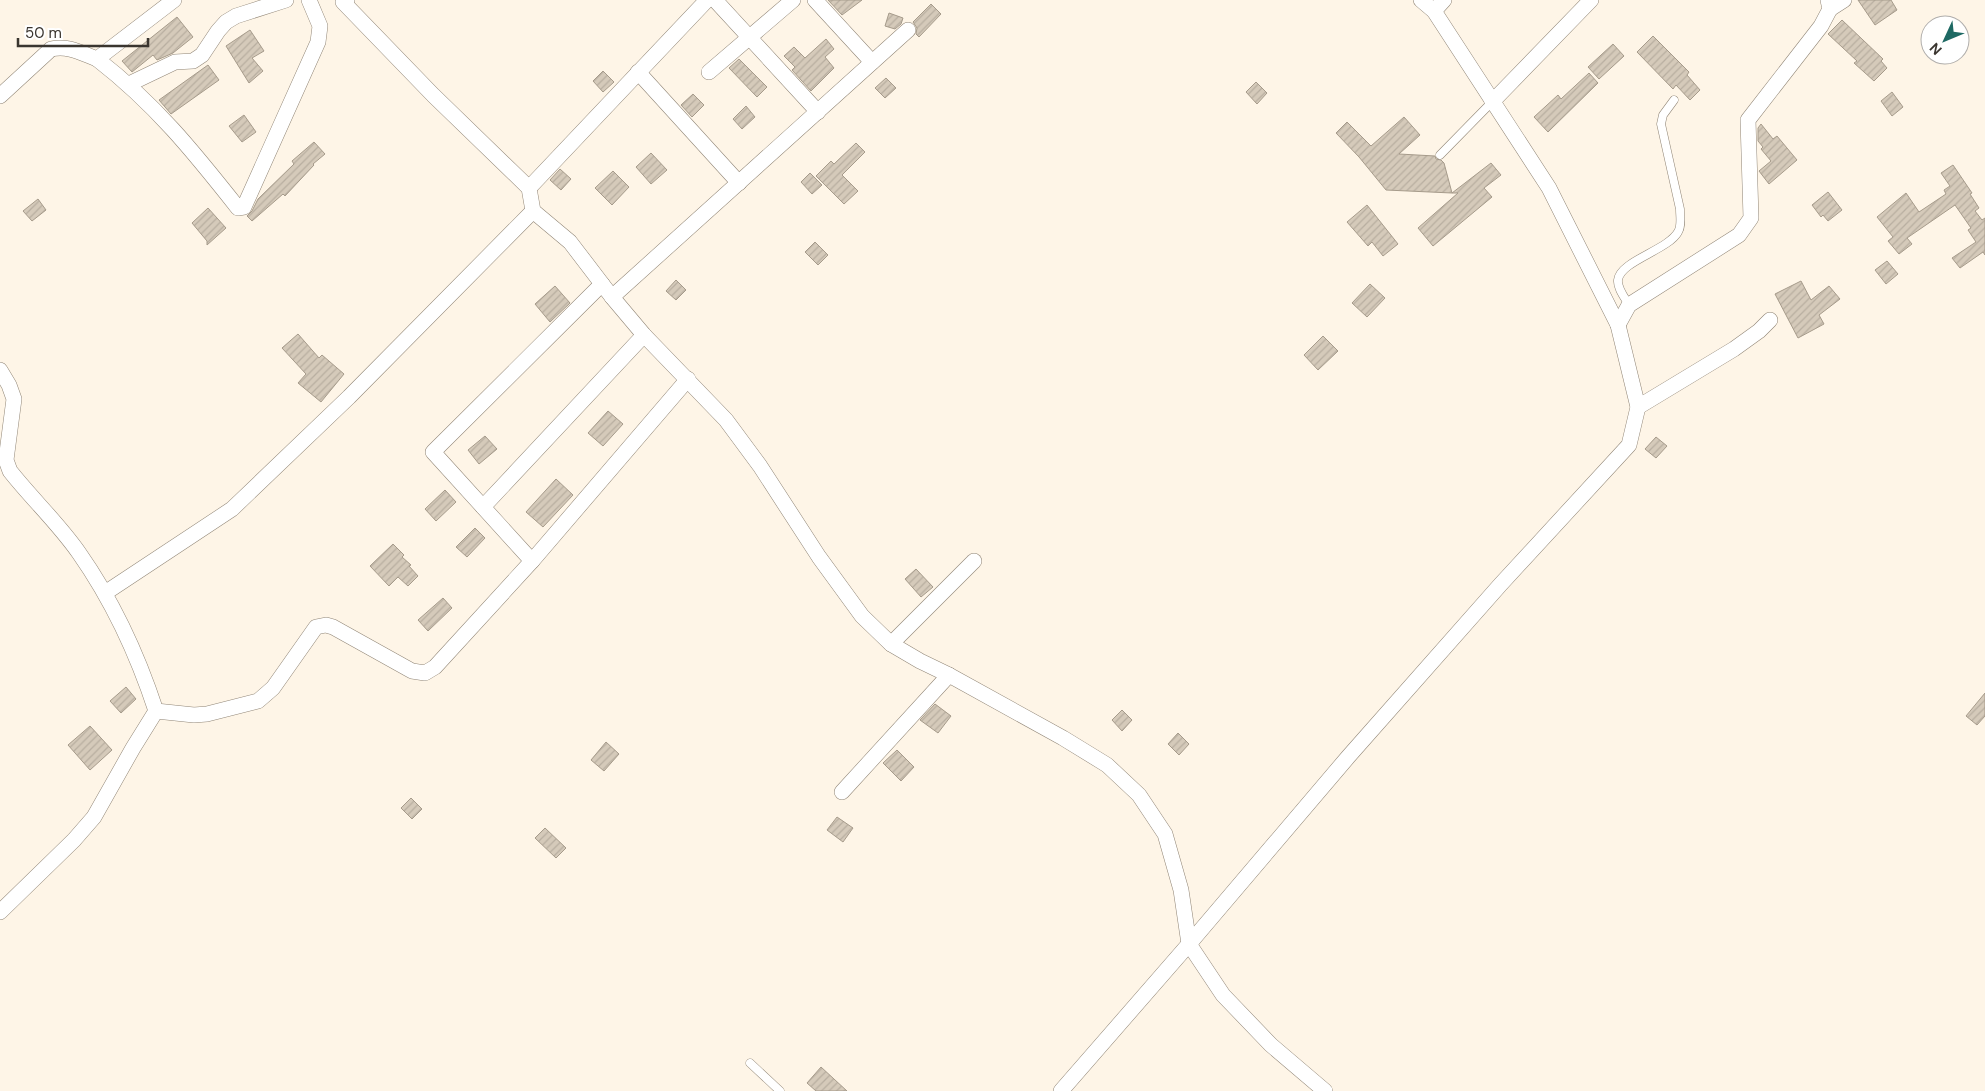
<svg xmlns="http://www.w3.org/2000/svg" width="1985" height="1091" viewBox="0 0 1985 1091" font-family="'DM Sans',sans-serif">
<defs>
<pattern id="building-hatch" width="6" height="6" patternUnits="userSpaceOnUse" patternTransform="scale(1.25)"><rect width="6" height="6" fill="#d5caba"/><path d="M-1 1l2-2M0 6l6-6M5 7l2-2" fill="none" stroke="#b8aea0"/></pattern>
</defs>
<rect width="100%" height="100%" fill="#fef5e7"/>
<g fill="url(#building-hatch)" stroke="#a69b8b">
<polygon points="828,0 862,0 842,15"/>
<polygon points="1858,0 1891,0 1897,10 1875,25"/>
<polygon points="931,4 941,14 919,37 916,34 917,28 913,22"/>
<polygon points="889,13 903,18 901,24 895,29 885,26"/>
<polygon points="177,17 193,37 173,53 157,60 153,55 132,72 122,61"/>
<polygon points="1842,20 1883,59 1881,61 1887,68 1874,81 1854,63 1857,61 1828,34"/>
<polygon points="250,30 264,51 252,58 263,71 249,83 226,46"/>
<polygon points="1653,36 1689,72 1687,75 1700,90 1690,100 1676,85 1673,89 1637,52"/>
<polygon points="826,39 834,49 825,57 834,68 811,91 792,70 795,67 784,56 794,47 805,58"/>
<polygon points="1613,44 1624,56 1599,79 1588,67"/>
<polygon points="739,59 767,87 757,97 729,68"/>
<polygon points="208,65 219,80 171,114 159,100"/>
<polygon points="603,71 614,82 603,92 593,81"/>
<polygon points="1589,73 1598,83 1548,132 1534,117 1558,95 1561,99"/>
<polygon points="886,78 896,88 885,98 875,88"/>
<polygon points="1256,82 1267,93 1257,104 1246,92"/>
<polygon points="1892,92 1903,107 1892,116 1881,101"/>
<polygon points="693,94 704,105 692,117 681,105"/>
<polygon points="746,106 755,117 742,129 733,119"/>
<polygon points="244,115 256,132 242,142 229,126"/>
<polygon points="1404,117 1420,135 1399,154 1435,156 1436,159 1441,160 1444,163 1452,193 1386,190 1359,157 1336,133 1347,122 1371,146"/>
<polygon points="1761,124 1773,139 1777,136 1797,160 1769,184 1759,171 1771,161 1761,149 1763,147 1758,141 1758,128"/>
<polygon points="314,142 325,154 313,164 314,165 285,196 283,194 252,221 247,216 252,211 258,199 294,164 292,161"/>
<polygon points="856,143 865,152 842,175 858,191 844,204 816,176 831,161 834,164"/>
<polygon points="651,153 667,170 651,184 636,167"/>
<polygon points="1491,163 1501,175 1484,188 1492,197 1433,246 1418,228 1458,193 1452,193"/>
<polygon points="1953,165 1972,193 1970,194 1979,208 1975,211 1982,220 1985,218 1985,255 1983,252 1960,268 1952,258 1976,242 1968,230 1971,228 1955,205 1907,238 1912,244 1899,254 1888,241 1893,237 1877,217 1906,193 1919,212 1946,194 1944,190 1950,186 1941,173"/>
<polygon points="560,169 571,179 561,190 550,180"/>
<polygon points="613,171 629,187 612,205 595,188"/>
<polygon points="810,173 822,185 812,194 801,182"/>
<polygon points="1828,192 1842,210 1828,221 1823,215 1821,217 1812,205"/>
<polygon points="38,199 46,210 32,221 23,211"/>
<polygon points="1367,205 1398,244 1383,256 1372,242 1368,246 1347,222"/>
<polygon points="208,208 226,228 207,245 207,241 192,223"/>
<polygon points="815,242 828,255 818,265 805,252"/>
<polygon points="1887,261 1898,274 1886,284 1875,270"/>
<polygon points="676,280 686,290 676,300 666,291"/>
<polygon points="1801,281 1811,300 1829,286 1840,299 1819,315 1824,324 1798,338 1775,294"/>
<polygon points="1370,284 1385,298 1367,317 1352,303"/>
<polygon points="555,286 570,303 550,322 535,304"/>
<polygon points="298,334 319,358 322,355 344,374 321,402 298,383 306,374 282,348"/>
<polygon points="1323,336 1338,351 1318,370 1304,355"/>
<polygon points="608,411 623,424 603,446 588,433"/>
<polygon points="485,436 497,449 479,464 468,450"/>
<polygon points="1656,437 1667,446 1656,458 1645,449"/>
<polygon points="556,479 573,495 543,527 526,512"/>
<polygon points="445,490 456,502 436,521 425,509"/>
<polygon points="475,528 485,538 467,557 456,547"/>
<polygon points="393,544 404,555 402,557 411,565 409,566 418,576 408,586 398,577 389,586 370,566"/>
<polygon points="916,569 933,587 921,597 905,579"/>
<polygon points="443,598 452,608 428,631 418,620"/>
<polygon points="126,687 136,699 121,713 110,701"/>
<polygon points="1985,693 1985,716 1977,725 1966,716"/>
<polygon points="935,704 951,716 938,733 920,720"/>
<polygon points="1122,710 1132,720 1122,731 1112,720"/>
<polygon points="90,726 112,750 90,770 68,745"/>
<polygon points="1178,733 1189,744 1179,755 1168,744"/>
<polygon points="606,742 619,754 604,771 591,760"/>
<polygon points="897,750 914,767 901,781 883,763"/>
<polygon points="411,798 422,809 412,819 401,808"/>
<polygon points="837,817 853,828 843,842 827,830"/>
<polygon points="545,828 566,848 556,858 535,838"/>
<polygon points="821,1067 847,1091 816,1091 807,1083"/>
</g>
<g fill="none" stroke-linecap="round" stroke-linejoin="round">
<g stroke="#918677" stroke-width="9">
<g id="service">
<polyline points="1440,155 1492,102"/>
<path d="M 1629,305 C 1625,298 1617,288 1618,280 C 1620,261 1668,250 1678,232 C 1682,226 1680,217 1680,209 L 1661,124 L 1663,115 L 1674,100"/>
<polyline points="750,1063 780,1091"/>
</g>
</g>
<g stroke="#918677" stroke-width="16">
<g id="minor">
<polyline points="347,0 343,2 433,95 529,188 533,211 570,242 612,297 644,335 726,420 760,466 819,557 862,616 891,644 920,661 949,675 1063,738 1107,765 1139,795 1165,834 1181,890 1189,944 1223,995 1271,1045 1325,1091"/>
<polyline points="715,0 818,112"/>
<polyline points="815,0 872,62"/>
<polyline points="1421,0 1434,11 1444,0"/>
<polyline points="1830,9 1844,0"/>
<path d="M 97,59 C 155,104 193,151 238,208 L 244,207 L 318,42 L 320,26 L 309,0"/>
<polyline points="638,72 739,183"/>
<polyline points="709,72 793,0"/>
<polyline points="129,84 175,62 193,61 202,55 218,31 226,22 236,16 286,0"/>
<path d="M 0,96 L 51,49 C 68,45 81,53 97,59 L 174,0"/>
<polyline points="1492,102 1591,0"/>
<polyline points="529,188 707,0"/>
<polyline points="612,297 908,30"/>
<polyline points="1618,325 1629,305 1739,235 1751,218 1748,120 1821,26 1830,9 1828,0"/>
<path d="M 0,370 L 9,385 L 14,399 L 6,460 L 10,471 C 32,499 59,524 79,553 C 112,600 138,656 156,711 L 133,748 L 94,817 L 74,840 L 0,912"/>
<polyline points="1638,407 1734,349 1759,331 1770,320"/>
<polyline points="483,507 644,335"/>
<polyline points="532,561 433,452 602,284"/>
<polyline points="105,593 232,509 349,397 533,211"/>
<polyline points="891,644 974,561"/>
<polyline points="156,711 194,715 207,714 258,701 273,688 316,627 326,625 333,627 412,671 425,673 435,667 532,561 688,379"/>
<polyline points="842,792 949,675"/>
<polyline points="1061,1091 1189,944 1348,757 1500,585 1629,445 1638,407 1618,325 1549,188 1434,11"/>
</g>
</g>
<use href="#service" stroke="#fff" stroke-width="8"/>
<use href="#minor" stroke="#fff" stroke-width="15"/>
</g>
<g transform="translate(1945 40) rotate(226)"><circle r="24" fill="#ffffff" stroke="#b0aeac"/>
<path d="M0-4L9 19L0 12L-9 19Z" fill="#1e6963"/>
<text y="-8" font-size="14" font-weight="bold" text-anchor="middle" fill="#3a352f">N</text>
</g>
<path d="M18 38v8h130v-8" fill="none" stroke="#3a352f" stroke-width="2.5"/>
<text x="25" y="38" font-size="15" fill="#3a352f" stroke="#ffffff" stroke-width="4" paint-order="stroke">50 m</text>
</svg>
